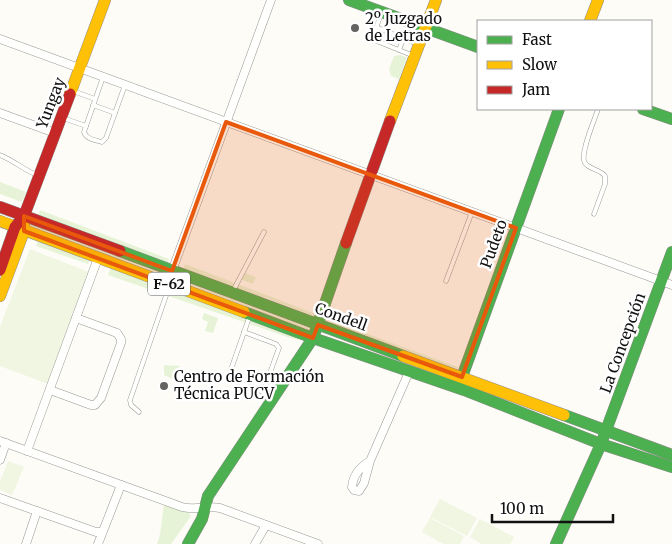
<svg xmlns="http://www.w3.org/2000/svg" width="672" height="544" viewBox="0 0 672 544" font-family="Merriweather,serif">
<rect width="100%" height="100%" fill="#fdfcf7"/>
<g fill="#e7f3d7">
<polygon points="400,55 407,57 399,79 391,76 389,69 394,56"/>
<polygon points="0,182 26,192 22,202 0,194"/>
<polygon points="40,210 169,259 167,265 37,218"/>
<polygon points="30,223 312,326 310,333 28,228"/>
<polygon points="39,238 90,257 88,264 36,246"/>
<polygon points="185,264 316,314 315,317 266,298 242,293 183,271"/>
<polygon points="111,267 300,337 298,340 287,337 108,275"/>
<polygon points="245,273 256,277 253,284 240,279"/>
<polygon points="204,313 218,318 213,333 205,331 208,322 202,319"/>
<polygon points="332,321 458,367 457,372 330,326"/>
<polygon points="164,365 180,366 173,379 164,375"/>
<path d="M 164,505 L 188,512 L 191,516 L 171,544 L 157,544 C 161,537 162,515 164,505 Z"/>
</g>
<g fill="#f0f6e1">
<polygon points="30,249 91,273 48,384 0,366 0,327"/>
<polygon points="8,461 24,467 12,495 0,490 0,482"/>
<polygon points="440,499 477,518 467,536 430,517"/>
<polygon points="430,518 464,536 460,544 444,544 422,532"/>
<polygon points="480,519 514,537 510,544 482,544 470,537"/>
</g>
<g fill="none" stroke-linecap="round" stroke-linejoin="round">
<g stroke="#979795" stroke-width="5">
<g id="lane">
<polyline points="381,14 373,37 374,40 414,56"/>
<polyline points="376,27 417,44"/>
<polyline points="399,50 409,24"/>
<path d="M 103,77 L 84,132 C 86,139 95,140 102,142 L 106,138 L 125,85"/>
<polyline points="73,91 95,99"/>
<polyline points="93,105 115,113"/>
<polyline points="63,118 86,126"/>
<path d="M 0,155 C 15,161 22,169 37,175"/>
<path d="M 594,214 L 605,184 L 605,176 C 600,169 590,170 585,163 C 579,155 595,119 598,109"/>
<polyline points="446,281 472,212"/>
<polyline points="233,291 264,232"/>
<polyline points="249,318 229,375 233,380 273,396"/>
<polyline points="244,332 276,344 279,348 263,392"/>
<polyline points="139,412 131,405 130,400 169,287"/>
</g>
</g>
<g stroke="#979795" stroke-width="9">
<g id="street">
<polyline points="0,39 672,285"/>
<polyline points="0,113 55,133"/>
<polyline points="172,271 271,0"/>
<polyline points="50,390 91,405 95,405 101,398 121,343 121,339 117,333 76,318"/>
<path d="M 0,441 L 182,507 C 195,511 207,505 220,508 L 318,544"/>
<polyline points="27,451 98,258"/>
<polyline points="0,460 6,443"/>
<path d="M 370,461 L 364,483 L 359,491 L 354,490 L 352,487 C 353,475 360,467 370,461 L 409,372"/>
<polyline points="0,498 96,532 102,532"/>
<polyline points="26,544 37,511"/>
<polyline points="98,544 121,485"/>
<polyline points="255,544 266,525"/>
</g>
</g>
<g stroke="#8e8d8b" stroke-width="12">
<g id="fast">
<polyline points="349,0 478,47"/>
<polyline points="643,109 672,119"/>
<polyline points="120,251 403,356"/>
<polyline points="244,312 313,338 464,390 601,444 672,467"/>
<polyline points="463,385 462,377 559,109"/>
<polyline points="564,415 672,455"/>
<polyline points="188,544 202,519 208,496 313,338 346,243"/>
<polyline points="556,544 601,444 672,252"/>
</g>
</g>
<g stroke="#8e8d8b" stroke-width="12">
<g id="slow">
<polyline points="590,21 598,0"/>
<polyline points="70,94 105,0"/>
<polyline points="390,121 436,0"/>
<polyline points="0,221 244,312"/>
<polyline points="0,296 24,231 24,223"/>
<polyline points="403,356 564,415"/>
</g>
</g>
<g stroke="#8e8d8b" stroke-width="12">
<g id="jam">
<polyline points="0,207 120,251"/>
<polyline points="346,243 390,121"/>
<polyline points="0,270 15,227 24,216 70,94"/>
</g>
</g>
<use href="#lane" stroke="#fffffe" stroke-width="4"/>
<use href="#street" stroke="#fffffe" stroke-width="8"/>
<use href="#fast" stroke="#4caf50" stroke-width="11"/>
<use href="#slow" stroke="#ffc107" stroke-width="11"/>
<use href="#jam" stroke="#c62828" stroke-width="11"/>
</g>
<path fill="#e8590c" fill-opacity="0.2" stroke="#e8590c" stroke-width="4" stroke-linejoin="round" d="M 226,122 L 516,228 L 462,377 L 318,325 L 313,338 L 24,231 L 24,216 L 172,271 Z"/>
<g fill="#646362" stroke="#fff" stroke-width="2">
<circle cx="355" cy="28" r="5"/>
<circle cx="164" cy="386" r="5"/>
</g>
<g text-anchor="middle" stroke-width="5" stroke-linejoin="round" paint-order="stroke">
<rect fill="#fff" stroke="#585858" stroke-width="1" x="148" y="272.5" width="42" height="23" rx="4"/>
<g font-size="14" font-weight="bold" fill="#111">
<text x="169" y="289">F-62</text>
</g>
<g font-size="15" fill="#111" stroke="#fff" text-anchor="start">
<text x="365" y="24">2º Juzgado<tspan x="365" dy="17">de Letras</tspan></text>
<text x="174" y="382">Centro de Formación<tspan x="174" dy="17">Técnica PUCV</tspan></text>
</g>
<g font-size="15" fill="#111" stroke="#fff">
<text transform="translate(51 103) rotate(-69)" y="5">Yungay</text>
<text transform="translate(494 244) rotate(-70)" y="5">Pudeto</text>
<text transform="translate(341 317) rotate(20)" y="5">Condell</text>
<text transform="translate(623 343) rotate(-70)" y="5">La Concepción</text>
</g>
</g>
<rect x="477" y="20" width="175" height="90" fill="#ffffff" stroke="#a0a0a0"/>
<rect x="487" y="36" width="25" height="8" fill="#4caf50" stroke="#a0a0a0"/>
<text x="522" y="45" font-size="15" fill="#111111">Fast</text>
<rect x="487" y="61" width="25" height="8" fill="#ffc107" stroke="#a0a0a0"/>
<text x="522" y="70" font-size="15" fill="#111111">Slow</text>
<rect x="487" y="86" width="25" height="8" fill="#c62828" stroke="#a0a0a0"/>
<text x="522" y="95" font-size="15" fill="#111111">Jam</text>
<path d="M492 514v8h121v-8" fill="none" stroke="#111111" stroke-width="2.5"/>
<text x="500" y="514" font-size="15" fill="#111111" stroke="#ffffff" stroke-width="4" paint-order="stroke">100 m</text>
</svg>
